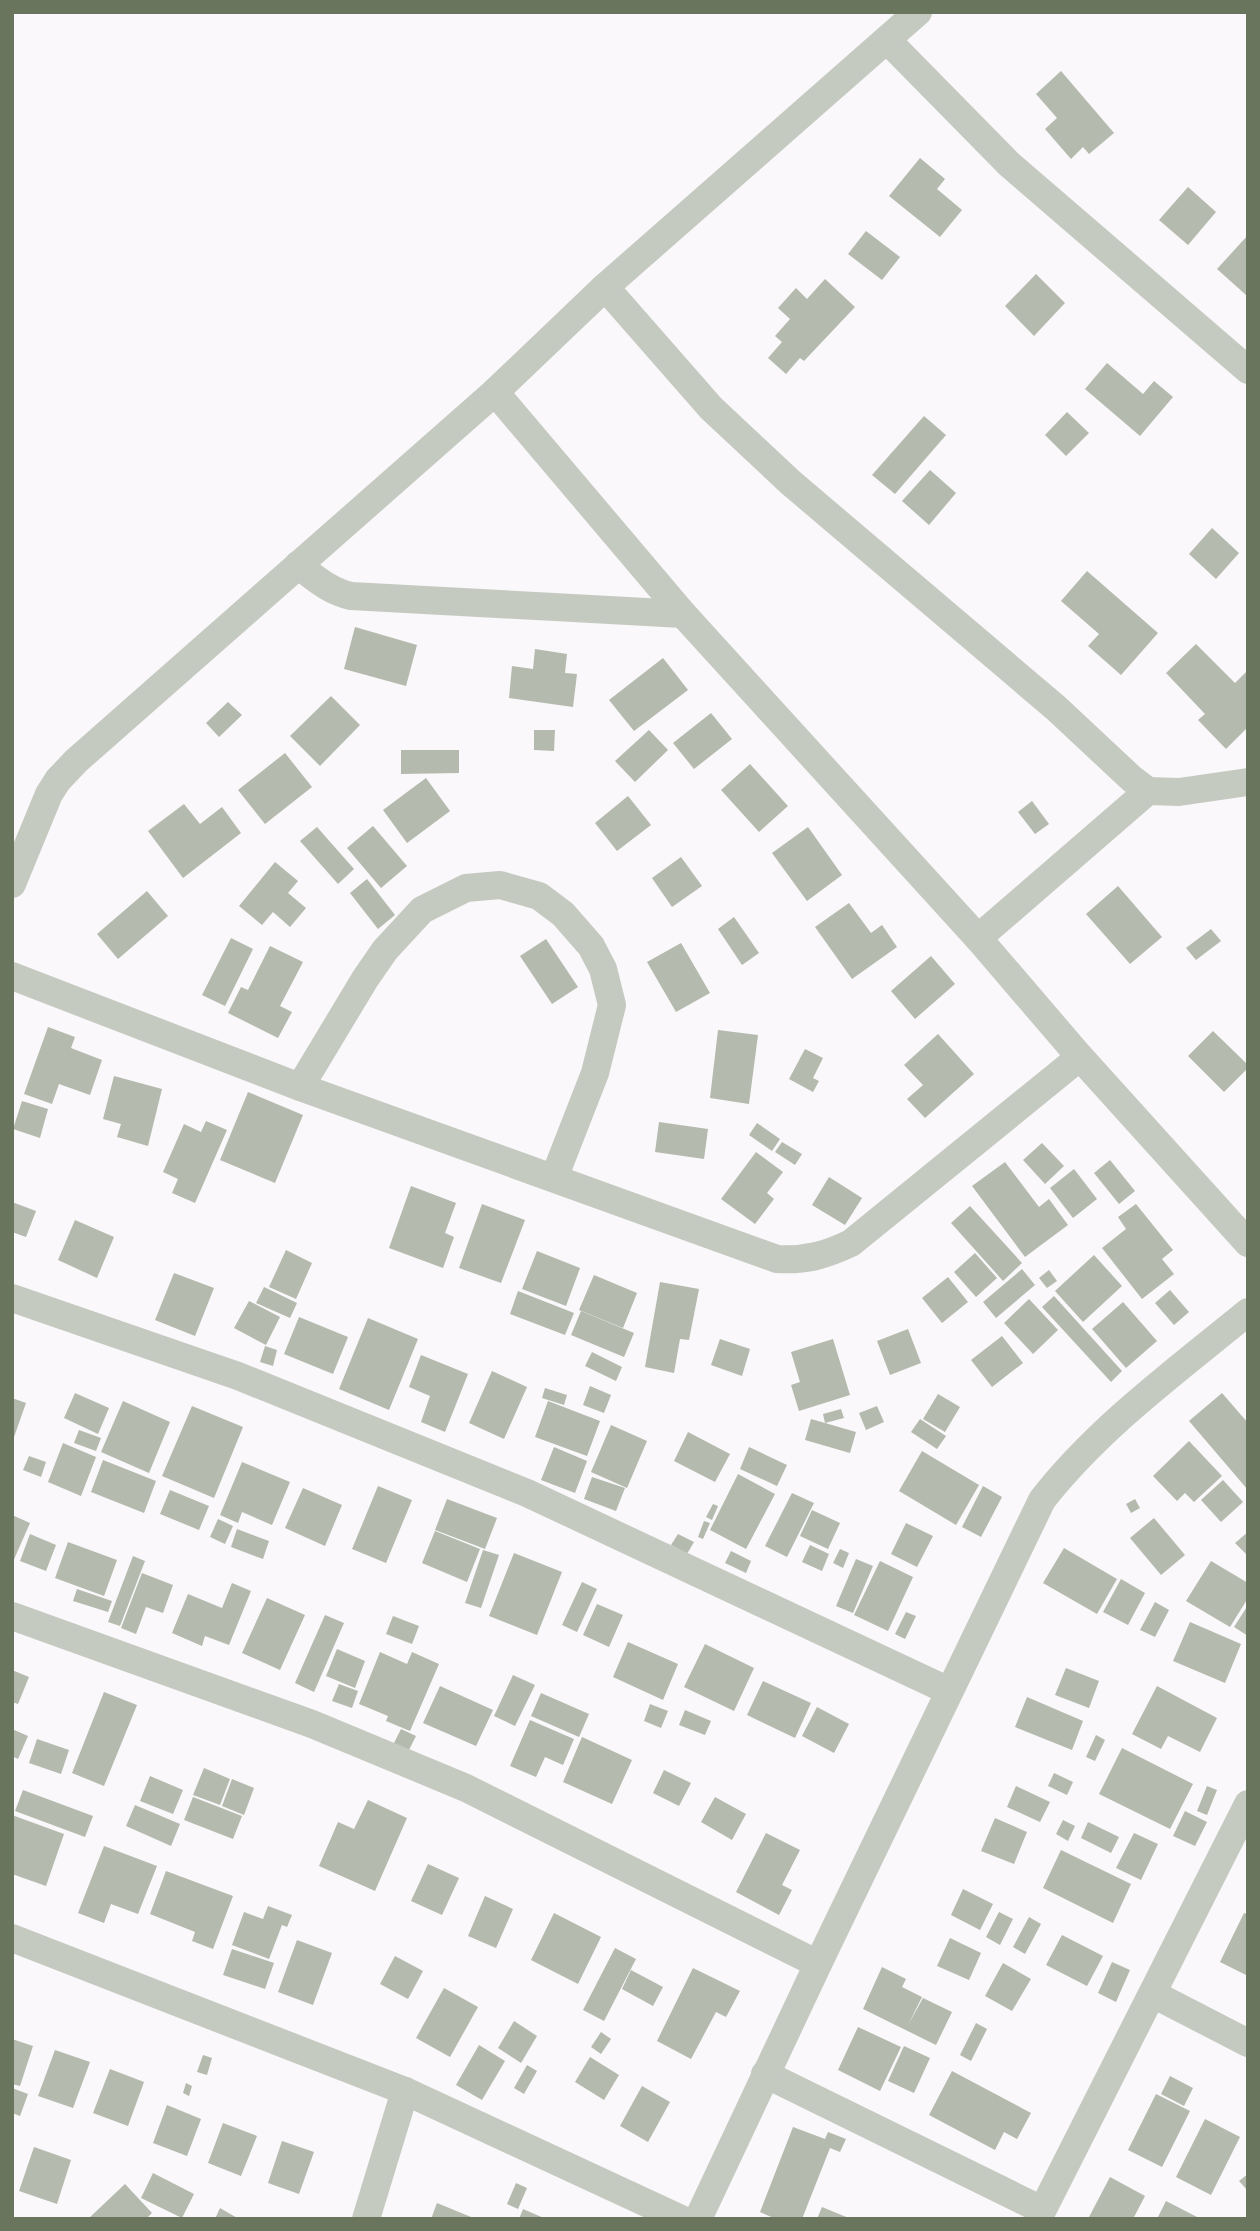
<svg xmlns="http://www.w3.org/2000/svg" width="1260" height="2231" viewBox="0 0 1260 2231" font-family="'Source Sans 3',sans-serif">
<rect width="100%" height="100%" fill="#faf8fa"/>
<g fill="#b4baad">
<polygon points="1061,71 1114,133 1089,154 1083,147 1071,159 1045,129 1057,118 1036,94"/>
<polygon points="920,158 945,179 937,189 962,210 940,237 889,196"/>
<polygon points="1188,187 1216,212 1188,245 1159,220"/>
<polygon points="866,231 900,257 882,280 848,254"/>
<polygon points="1248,235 1248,293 1246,295 1217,269"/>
<polygon points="1036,274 1065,303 1034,336 1005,306"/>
<polygon points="825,279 855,307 804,361 800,358 786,374 768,358 782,342 775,336 790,319 778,308 796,288 807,299"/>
<polygon points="1107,363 1143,394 1154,381 1173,397 1140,436 1085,389"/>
<polygon points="1067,412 1089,433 1066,456 1045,435"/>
<polygon points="924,416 946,435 895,494 872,475"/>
<polygon points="930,470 956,493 929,525 902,501"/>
<polygon points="1212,528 1239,553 1216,579 1189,554"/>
<polygon points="1087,571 1158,633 1121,675 1088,646 1099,634 1061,601"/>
<polygon points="355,627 417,645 406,686 344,669"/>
<polygon points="1196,644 1235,683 1248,670 1248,727 1226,749 1198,720 1205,714 1166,673"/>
<polygon points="535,649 567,654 565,673 577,674 573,707 509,698 512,666 533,669"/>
<polygon points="663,658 688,690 634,731 609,700"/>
<polygon points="331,696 360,725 320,766 290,736"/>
<polygon points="228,702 242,715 219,737 206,723"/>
<polygon points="711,713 732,739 694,769 673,743"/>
<polygon points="534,730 555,730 554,751 534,750"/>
<polygon points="649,730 668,750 635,782 615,761"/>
<polygon points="401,750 459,750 459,773 401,774"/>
<polygon points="285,753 312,787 265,824 238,790"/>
<polygon points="750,764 788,806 759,832 721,790"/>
<polygon points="426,778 450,811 407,843 383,810"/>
<polygon points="628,796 651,825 617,851 595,823"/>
<polygon points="1032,801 1049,824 1035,834 1018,812"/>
<polygon points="184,804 200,824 222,807 241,833 183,878 148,831"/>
<polygon points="373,826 407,866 381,888 347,848"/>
<polygon points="317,827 354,869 338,884 300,841"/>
<polygon points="808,827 842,875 807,901 772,853"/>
<polygon points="681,857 702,886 672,907 652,878"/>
<polygon points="275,862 298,881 288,893 306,908 290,927 273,912 262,925 239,906"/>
<polygon points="367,879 395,915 378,929 350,893"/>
<polygon points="1118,886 1162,937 1130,964 1086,914"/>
<polygon points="147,891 168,916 118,959 97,934"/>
<polygon points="849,903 871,933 882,925 897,947 852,979 815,927"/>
<polygon points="734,917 759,953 742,965 718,929"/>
<polygon points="1211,929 1221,941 1196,960 1186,948"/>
<polygon points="231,938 253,949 225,1006 202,995"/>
<polygon points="546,939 578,987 552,1004 520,956"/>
<polygon points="681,943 710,993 676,1012 647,962"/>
<polygon points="270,946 303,962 280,1006 292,1012 278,1038 228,1013 241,987 248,990"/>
<polygon points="931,956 955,984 915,1019 891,991"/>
<polygon points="48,1027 75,1037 71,1048 102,1060 90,1095 59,1084 52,1104 24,1094"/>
<polygon points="718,1030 758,1035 749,1104 710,1098"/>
<polygon points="1213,1031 1248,1065 1248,1068 1224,1092 1188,1056"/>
<polygon points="938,1034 974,1074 925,1118 907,1099 923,1085 904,1065"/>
<polygon points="805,1049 823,1058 813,1078 819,1081 813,1092 789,1079"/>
<polygon points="114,1076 162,1089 148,1146 117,1137 121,1124 103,1119"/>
<polygon points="248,1092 303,1115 275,1183 220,1160"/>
<polygon points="22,1101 48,1109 40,1138 13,1129"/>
<polygon points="206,1121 227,1130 195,1203 172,1193 178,1179 163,1172 184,1124 201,1132"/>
<polygon points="659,1122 708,1129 704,1159 655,1152"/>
<polygon points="757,1123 780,1139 772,1151 749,1135"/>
<polygon points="782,1142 802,1154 795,1165 775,1152"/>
<polygon points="1042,1143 1064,1166 1045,1184 1023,1160"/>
<polygon points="756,1152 783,1172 767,1193 774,1199 755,1224 721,1199"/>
<polygon points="1110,1160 1135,1191 1119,1204 1094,1173"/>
<polygon points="1005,1162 1039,1207 1049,1199 1068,1225 1025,1257 972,1186"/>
<polygon points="1074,1169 1097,1199 1073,1218 1050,1188"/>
<polygon points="829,1177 862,1198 845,1225 812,1205"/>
<polygon points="411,1186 456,1203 445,1233 454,1237 443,1268 389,1248"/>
<polygon points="12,1202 36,1211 26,1237 12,1232"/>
<polygon points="482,1204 525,1220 501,1283 459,1268"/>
<polygon points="1136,1204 1173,1250 1162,1259 1174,1274 1142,1299 1102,1248 1126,1229 1118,1217"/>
<polygon points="970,1206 1022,1263 1003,1281 951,1223"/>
<polygon points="75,1220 114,1237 97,1278 58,1260"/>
<polygon points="286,1250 312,1263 296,1299 269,1287"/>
<polygon points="537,1251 580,1268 566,1306 522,1289"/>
<polygon points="975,1253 997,1278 976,1297 954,1272"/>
<polygon points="1094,1255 1122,1286 1083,1322 1055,1291"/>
<polygon points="1022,1269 1035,1285 996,1318 983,1302"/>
<polygon points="1049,1270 1057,1281 1047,1288 1039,1278"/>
<polygon points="174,1273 214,1288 195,1336 155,1320"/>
<polygon points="594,1275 637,1293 623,1328 579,1310"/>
<polygon points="948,1277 968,1302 942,1323 922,1298"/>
<polygon points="660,1282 699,1289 689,1340 680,1339 674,1373 645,1367"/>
<polygon points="264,1287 297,1303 290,1318 256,1303"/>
<polygon points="1170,1290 1189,1312 1174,1325 1155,1303"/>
<polygon points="518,1291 574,1313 565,1335 510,1314"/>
<polygon points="1054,1296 1122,1371 1111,1382 1042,1307"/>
<polygon points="1029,1299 1058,1330 1033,1354 1004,1323"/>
<polygon points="249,1301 280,1317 266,1345 234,1328"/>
<polygon points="1123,1302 1157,1341 1126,1368 1092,1329"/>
<polygon points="581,1311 634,1333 624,1357 571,1335"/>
<polygon points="299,1317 348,1337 333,1374 284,1354"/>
<polygon points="368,1318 418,1339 389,1410 339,1389"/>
<polygon points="908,1329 921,1363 890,1375 877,1341"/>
<polygon points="1002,1336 1023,1363 992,1387 971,1360"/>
<polygon points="720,1339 750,1349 742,1376 711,1365"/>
<polygon points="833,1339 850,1395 799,1411 791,1385 800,1382 791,1352"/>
<polygon points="265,1346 277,1350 273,1366 260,1362"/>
<polygon points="592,1352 622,1367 616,1381 585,1366"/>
<polygon points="421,1355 468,1374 445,1432 421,1422 430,1396 409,1387"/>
<polygon points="492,1371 527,1387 504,1439 469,1423"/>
<polygon points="590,1386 611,1395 604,1413 583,1405"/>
<polygon points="545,1388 567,1395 564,1405 542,1398"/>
<polygon points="75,1393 109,1408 98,1434 64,1418"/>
<polygon points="1222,1393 1248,1423 1248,1490 1189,1421"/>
<polygon points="938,1394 960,1407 945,1432 923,1419"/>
<polygon points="12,1398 26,1403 13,1440 12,1439"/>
<polygon points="123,1401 170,1422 149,1473 101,1452"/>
<polygon points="548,1401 600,1421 587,1456 535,1437"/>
<polygon points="192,1406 243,1427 214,1498 162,1476"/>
<polygon points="877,1406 884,1422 866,1430 859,1413"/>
<polygon points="841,1409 844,1418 825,1423 856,1432 850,1453 805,1440 811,1419 825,1423 823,1414"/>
<polygon points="920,1419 946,1436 937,1449 911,1432"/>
<polygon points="611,1425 647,1441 627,1488 591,1472"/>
<polygon points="79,1430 101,1438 96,1451 74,1443"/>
<polygon points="688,1432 730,1454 715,1482 674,1461"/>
<polygon points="1189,1441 1222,1476 1194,1502 1185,1493 1177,1501 1153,1476"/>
<polygon points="63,1443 96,1457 81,1496 48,1482"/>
<polygon points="554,1447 587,1461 575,1493 541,1480"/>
<polygon points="749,1447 787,1465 777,1486 740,1469"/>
<polygon points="922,1451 979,1485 956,1525 899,1491"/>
<polygon points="29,1456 46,1462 41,1477 23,1470"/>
<polygon points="103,1460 156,1481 144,1513 91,1492"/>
<polygon points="242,1462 290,1482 272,1525 242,1512 238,1523 220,1515"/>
<polygon points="738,1474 775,1494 746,1549 710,1530"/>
<polygon points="592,1477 625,1488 616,1511 584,1499"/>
<polygon points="1223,1480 1243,1502 1221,1522 1201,1500"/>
<polygon points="378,1486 412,1500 386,1563 352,1549"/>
<polygon points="983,1486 1002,1497 981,1537 962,1527"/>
<polygon points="303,1488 342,1505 325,1546 285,1528"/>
<polygon points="170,1490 209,1506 199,1530 160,1514"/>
<polygon points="792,1493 814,1503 787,1557 765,1546"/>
<polygon points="447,1499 497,1518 485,1549 435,1530"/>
<polygon points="1135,1499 1140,1508 1131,1513 1126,1504"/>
<polygon points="713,1504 718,1506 712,1520 706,1517"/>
<polygon points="812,1510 840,1523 828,1549 800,1536"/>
<polygon points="12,1515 30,1523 12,1564"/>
<polygon points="1154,1518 1185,1555 1161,1575 1130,1538"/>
<polygon points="218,1519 233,1526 225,1544 210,1537"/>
<polygon points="704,1521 710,1523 703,1539 698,1537"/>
<polygon points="906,1523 933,1536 917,1567 891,1554"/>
<polygon points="237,1529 269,1541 263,1559 231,1547"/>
<polygon points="435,1531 480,1549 467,1582 422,1563"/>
<polygon points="1248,1532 1248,1556 1235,1543"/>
<polygon points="30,1534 56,1545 46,1571 20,1561"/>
<polygon points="678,1534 694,1542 687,1554 671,1545"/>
<polygon points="68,1542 117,1560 104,1596 55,1578"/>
<polygon points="810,1545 829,1554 822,1571 802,1562"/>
<polygon points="1064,1548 1117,1579 1097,1614 1043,1583"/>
<polygon points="840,1549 849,1553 843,1568 833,1563"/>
<polygon points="483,1550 499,1555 481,1608 465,1603"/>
<polygon points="731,1551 751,1561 746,1573 725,1563"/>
<polygon points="514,1553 562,1572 537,1635 489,1616"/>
<polygon points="133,1556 145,1561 120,1626 108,1622"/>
<polygon points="856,1559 873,1566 853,1613 836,1606"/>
<polygon points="880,1561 913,1577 888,1631 854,1615"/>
<polygon points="1211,1561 1248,1583 1248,1598 1230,1627 1186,1601"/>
<polygon points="142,1573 173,1585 163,1613 146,1607 136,1634 121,1628"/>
<polygon points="1121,1579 1145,1593 1128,1625 1103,1612"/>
<polygon points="582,1582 597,1589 577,1632 562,1625"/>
<polygon points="232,1583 251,1591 229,1645 205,1636 202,1646 172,1633 188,1594 222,1608"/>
<polygon points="77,1589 112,1601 108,1612 73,1601"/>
<polygon points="267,1598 305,1615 280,1670 242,1653"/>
<polygon points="1155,1602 1169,1610 1155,1637 1140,1630"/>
<polygon points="597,1604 623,1615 609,1647 583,1635"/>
<polygon points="1248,1605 1248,1636 1234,1627"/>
<polygon points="906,1612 916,1616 905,1639 895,1634"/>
<polygon points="325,1615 344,1623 314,1692 295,1683"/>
<polygon points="393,1616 419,1626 412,1644 386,1634"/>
<polygon points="1190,1622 1241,1644 1225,1683 1173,1661"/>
<polygon points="628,1642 678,1664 663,1700 613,1677"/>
<polygon points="705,1644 754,1668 734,1711 684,1687"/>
<polygon points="337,1649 365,1661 355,1688 326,1676"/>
<polygon points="380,1652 407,1664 412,1652 439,1664 410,1731 386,1721 388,1716 359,1704"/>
<polygon points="1066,1668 1099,1681 1089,1708 1055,1695"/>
<polygon points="12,1670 29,1677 18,1704 12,1702"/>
<polygon points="513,1675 535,1685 515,1726 494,1716"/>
<polygon points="763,1681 811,1703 795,1738 747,1715"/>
<polygon points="339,1684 358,1691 352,1708 332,1701"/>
<polygon points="440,1686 493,1710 476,1746 423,1723"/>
<polygon points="1157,1686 1217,1718 1200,1752 1168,1736 1161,1749 1132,1734"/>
<polygon points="104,1692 137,1705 104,1786 72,1773"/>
<polygon points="541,1693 589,1714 579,1737 531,1716"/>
<polygon points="1027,1697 1083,1721 1072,1750 1015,1727"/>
<polygon points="650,1704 668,1711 661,1728 644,1721"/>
<polygon points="817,1707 849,1724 834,1753 802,1736"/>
<polygon points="685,1710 711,1721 705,1735 679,1725"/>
<polygon points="530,1720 574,1739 563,1765 545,1757 536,1777 510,1766"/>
<polygon points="12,1729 28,1736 18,1759 12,1756"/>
<polygon points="401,1729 416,1736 408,1752 393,1745"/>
<polygon points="1096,1735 1105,1740 1095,1761 1086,1757"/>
<polygon points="582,1737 632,1760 612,1804 563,1782"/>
<polygon points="37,1739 69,1750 61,1774 29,1763"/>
<polygon points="1122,1748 1193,1784 1170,1829 1099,1794"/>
<polygon points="204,1768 230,1779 220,1805 193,1795"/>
<polygon points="664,1770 691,1783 679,1806 653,1793"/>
<polygon points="1054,1773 1073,1782 1067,1795 1048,1786"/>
<polygon points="150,1776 183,1790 173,1814 140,1801"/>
<polygon points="232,1779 254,1788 244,1815 222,1806"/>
<polygon points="1016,1786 1050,1802 1040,1822 1007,1807"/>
<polygon points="1207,1786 1217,1790 1207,1815 1197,1811"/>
<polygon points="23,1790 93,1816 85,1837 15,1811"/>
<polygon points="193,1797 242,1816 233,1839 184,1820"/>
<polygon points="715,1797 746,1814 732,1840 701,1822"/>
<polygon points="368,1800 407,1818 375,1891 319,1866 338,1822 354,1829"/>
<polygon points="135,1805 180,1824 171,1846 126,1826"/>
<polygon points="1185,1811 1207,1822 1195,1846 1173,1836"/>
<polygon points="12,1815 64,1834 46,1886 12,1874"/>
<polygon points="995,1818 1027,1832 1014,1864 981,1851"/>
<polygon points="1063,1820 1075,1826 1068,1841 1056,1834"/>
<polygon points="1088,1822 1119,1837 1111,1853 1081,1838"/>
<polygon points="766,1833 800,1850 782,1885 792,1890 779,1915 736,1892"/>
<polygon points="1134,1833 1158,1844 1141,1880 1116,1868"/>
<polygon points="104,1846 157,1866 138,1914 111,1904 104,1923 78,1913"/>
<polygon points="1061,1850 1131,1884 1113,1923 1043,1888"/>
<polygon points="428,1864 459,1878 442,1915 411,1901"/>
<polygon points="166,1871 233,1896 213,1949 192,1941 195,1932 150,1914"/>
<polygon points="963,1889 993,1904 980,1930 951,1915"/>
<polygon points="485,1896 513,1909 496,1948 468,1936"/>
<polygon points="268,1906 292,1915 287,1927 282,1925 269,1959 232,1945 244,1912 263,1919"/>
<polygon points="999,1912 1013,1919 1000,1945 986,1937"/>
<polygon points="554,1913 601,1937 578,1984 531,1960"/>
<polygon points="1244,1913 1248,1914 1248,1976 1220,1962"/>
<polygon points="1029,1917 1041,1924 1025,1954 1013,1947"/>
<polygon points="1062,1935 1103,1956 1087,1986 1046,1965"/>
<polygon points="950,1938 981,1953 969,1980 937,1966"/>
<polygon points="297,1940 332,1953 313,2005 278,1992"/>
<polygon points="615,1948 636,1959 604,2021 583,2010"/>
<polygon points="232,1949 274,1963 265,1989 223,1975"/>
<polygon points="395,1956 423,1971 408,1999 380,1984"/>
<polygon points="1112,1962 1130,1970 1116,2002 1098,1993"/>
<polygon points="1003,1963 1031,1979 1012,2011 985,1996"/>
<polygon points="882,1967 906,1979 902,1987 922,1997 908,2025 923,1998 952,2012 936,2045 863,2009"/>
<polygon points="693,1968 740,1991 726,2017 716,2012 691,2059 657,2041"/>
<polygon points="631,1970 663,1987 653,2006 622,1989"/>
<polygon points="444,1988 478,2007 450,2057 416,2038"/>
<polygon points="514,2021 537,2036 521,2063 498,2048"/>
<polygon points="976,2023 987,2029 971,2061 960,2055"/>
<polygon points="858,2027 901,2047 880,2091 838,2070"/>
<polygon points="601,2032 611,2039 601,2054 591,2047"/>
<polygon points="12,2039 33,2046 20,2086 12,2084"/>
<polygon points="479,2045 505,2061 482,2100 456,2085"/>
<polygon points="904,2046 930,2058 914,2093 888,2081"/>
<polygon points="55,2050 90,2062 73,2108 38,2096"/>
<polygon points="203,2055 212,2058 207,2075 197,2072"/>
<polygon points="590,2057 619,2075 604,2100 575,2082"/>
<polygon points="527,2065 537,2071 524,2094 514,2088"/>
<polygon points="110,2069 144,2082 128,2126 93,2113"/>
<polygon points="952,2071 1031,2113 1017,2139 1004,2132 995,2150 929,2115"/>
<polygon points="1170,2076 1193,2088 1184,2106 1161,2094"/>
<polygon points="186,2083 192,2086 189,2096 183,2093"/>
<polygon points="642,2086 670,2102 648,2142 620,2126"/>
<polygon points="12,2088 28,2094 20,2116 12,2113"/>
<polygon points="1156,2094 1190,2111 1162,2167 1128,2150"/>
<polygon points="167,2105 201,2119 187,2156 153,2143"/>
<polygon points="1205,2119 1240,2137 1211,2195 1176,2177"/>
<polygon points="223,2123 257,2136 241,2176 208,2163"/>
<polygon points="793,2127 825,2139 828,2132 846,2139 840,2152 830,2148 802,2219 776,2219 760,2212"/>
<polygon points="282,2141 314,2152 299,2194 268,2183"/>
<polygon points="34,2147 71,2160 57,2204 19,2191"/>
<polygon points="153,2173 194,2194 182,2218 141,2198"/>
<polygon points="1248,2174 1248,2191 1239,2181"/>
<polygon points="1110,2177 1145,2196 1133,2219 1088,2219"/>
<polygon points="516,2183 527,2188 518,2209 507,2204"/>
<polygon points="125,2184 152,2213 146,2219 88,2219"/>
<polygon points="1166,2201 1201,2219 1157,2219"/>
<polygon points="437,2203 476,2219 431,2219"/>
<polygon points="822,2207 851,2219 817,2219"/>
<polygon points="220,2208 239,2219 215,2219"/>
<polygon points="523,2209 546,2219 519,2219"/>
</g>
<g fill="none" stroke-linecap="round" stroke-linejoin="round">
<g stroke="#c5cac1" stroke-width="28">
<polyline points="888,41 1009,164 1248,370"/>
<polyline points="605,287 711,408 790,482 1056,708 1132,779 1148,791"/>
<polyline points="495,392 683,614 978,938 1080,1057 1248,1243"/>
<path d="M 298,565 C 315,578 329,591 351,596 L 683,614"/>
<polyline points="12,884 49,794 58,780 76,761 495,392 605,287 918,12"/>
<polyline points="978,938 1148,791 1179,792 1248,782"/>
<path d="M 12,976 L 300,1087 L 777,1259 C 805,1261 826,1255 851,1243 L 1080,1057"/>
<polyline points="300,1087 365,979 385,950 422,910 466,888 500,885 539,896 563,914 591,946 603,969 612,1005 595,1073 554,1178"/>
<polyline points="12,1298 238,1376 527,1493 949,1691"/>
<polyline points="12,1616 312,1724 466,1788 818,1964"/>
<polyline points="12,1938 405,2091 681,2219"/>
<polyline points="1153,1994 1248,2043"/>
<polyline points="765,2074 1042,2210"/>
<polyline points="366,2219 405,2091"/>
<path d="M 698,2219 L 818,1964 L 1042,1500 C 1099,1427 1176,1371 1248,1312"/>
<polyline points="1038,2219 1248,1804"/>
</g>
</g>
<rect width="1260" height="2231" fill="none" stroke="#69765d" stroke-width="28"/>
</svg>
